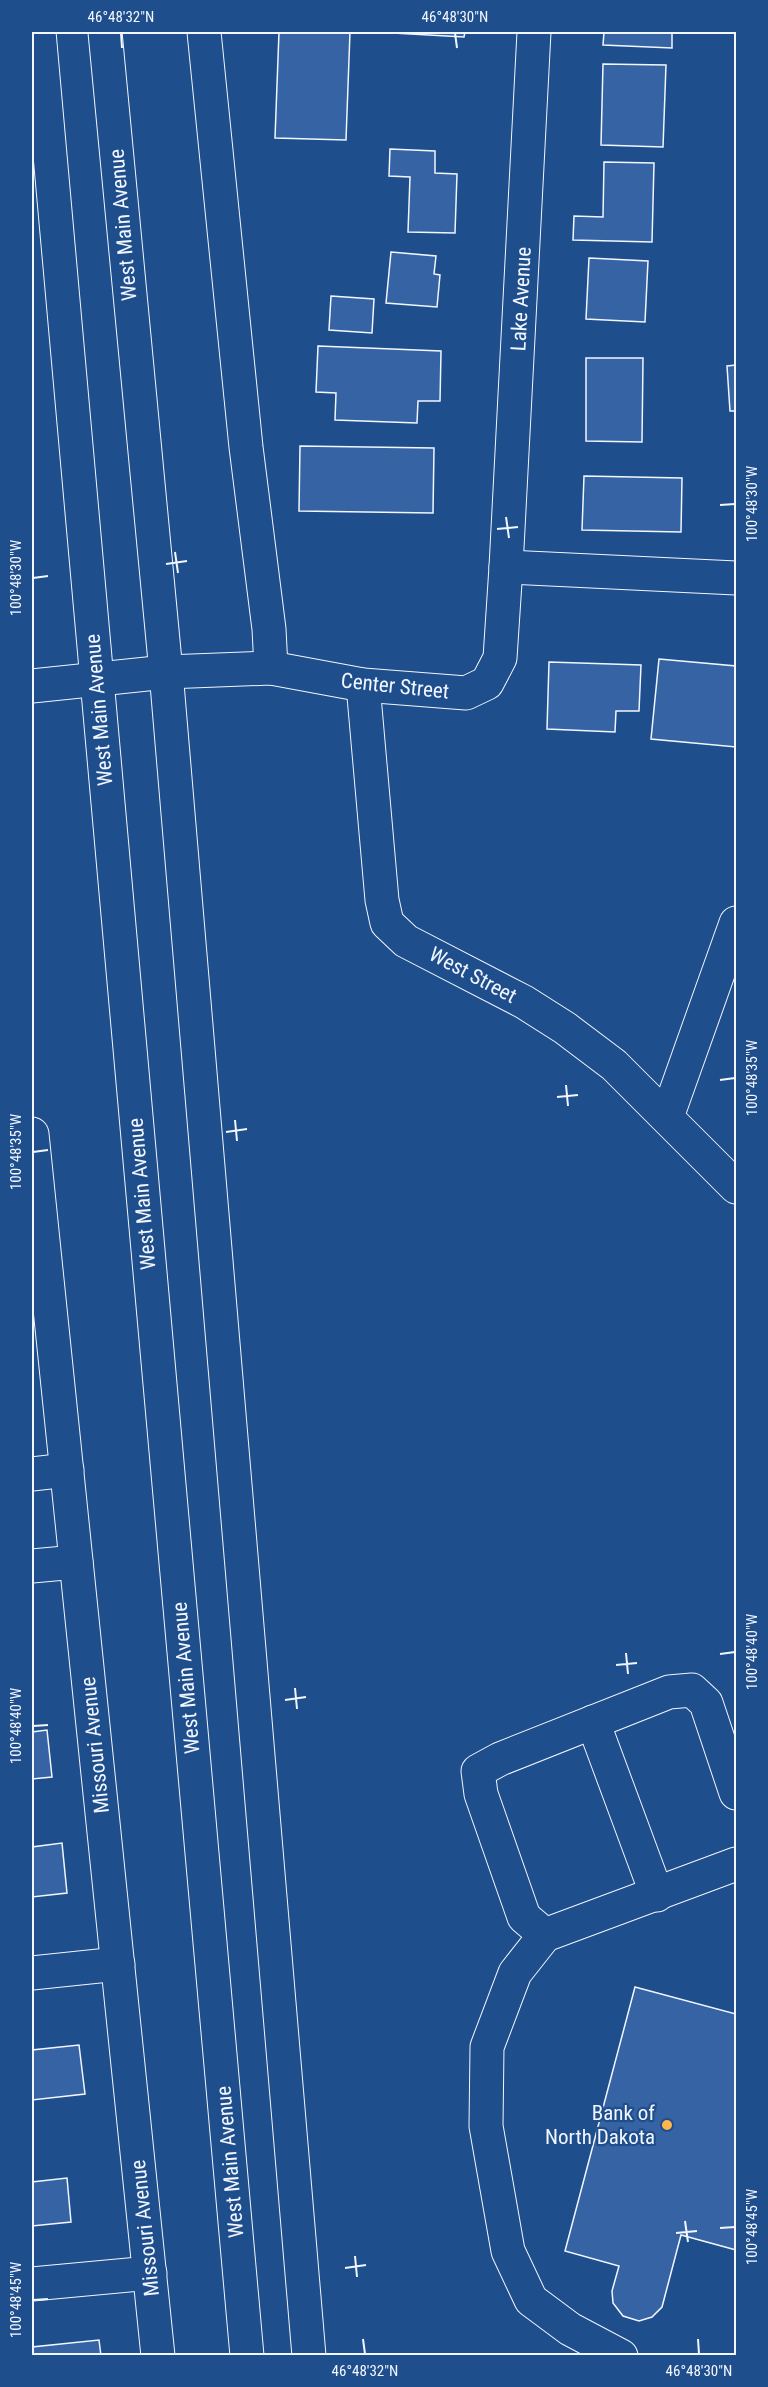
<svg xmlns="http://www.w3.org/2000/svg" width="768" height="2387" viewBox="0 0 768 2387" font-family="'Roboto Condensed',sans-serif">
<rect width="100%" height="100%" fill="#1f4e8c"/>
<g fill="#3563a3" stroke="#f2f6ff" stroke-width="1.5">
<polygon points="279,32 350,32 346,140 275,138"/>
<polygon points="375,32 465,32 464,37"/>
<polygon points="604,32 672,32 672,48 603,45"/>
<polygon points="603,64 666,65 663,147 601,145"/>
<polygon points="390,149 435,151 435,173 457,174 455,233 408,232 410,177 389,176"/>
<polygon points="604,162 654,163 652,242 573,240 574,216 603,217"/>
<polygon points="391,252 436,256 434,274 440,275 437,307 386,303"/>
<polygon points="589,258 648,261 645,322 586,319"/>
<polygon points="331,296 374,299 372,333 329,330"/>
<polygon points="318,346 441,351 440,401 418,401 417,423 335,420 336,393 316,392"/>
<polygon points="586,358 643,358 642,442 586,441"/>
<polygon points="736,365 736,411 730,411 727,366"/>
<polygon points="300,446 434,448 433,513 299,511"/>
<polygon points="584,476 682,478 681,532 582,530"/>
<polygon points="659,659 736,666 736,747 651,739"/>
<polygon points="549,662 641,665 639,711 616,711 615,732 547,729"/>
<polygon points="47,1730 52,1777 32,1779 32,1732"/>
<polygon points="62,1843 67,1893 32,1897 32,1847"/>
<polygon points="635,1987 736,2014 736,2250 681,2235 662,2307 652,2317 639,2321 623,2316 613,2303 612,2291 619,2266 565,2251"/>
<polygon points="79,2045 85,2094 32,2100 32,2050"/>
<polygon points="67,2178 71,2222 32,2226 32,2182"/>
<polygon points="99,2340 101,2356 32,2356 32,2347"/>
</g>
<g fill="none" stroke-linecap="round" stroke-linejoin="round">
<g stroke="#f2f6ff" stroke-width="35">
<g id="minor">
<polyline points="204,32 246,447 269,629 271,668"/>
<polyline points="506,567 736,578"/>
<polyline points="363,685 382,900 387,923 406,941 524,1002 565,1028 614,1065 736,1187"/>
<polyline points="32,686 166,672 271,668 363,685 466,693 487,683 500,658 506,567 534,32"/>
<polyline points="667,1117 736,923"/>
<polyline points="32,1134 158,2356"/>
<polyline points="32,1474 67,1470"/>
<polyline points="32,1566 76,1562"/>
<polyline points="593,1722 657,1895"/>
<polyline points="545,1935 524,1917 481,1794 478,1771 500,1759 669,1692 692,1690 706,1703 736,1793"/>
<polyline points="32,1973 118,1964"/>
<polyline points="32,2284 150,2273"/>
<polyline points="621,2356 570,2329 531,2300 508,2251 486,2126 487,2047 515,1973 545,1935 736,1864"/>
</g>
</g>
<g stroke="#f2f6ff" stroke-width="35">
<g id="major">
<polyline points="39,32 247,2356"/>
<polyline points="105,32 166,672 309,2356"/>
</g>
</g>
<use href="#minor" stroke="#1f4e8c" stroke-width="33"/>
<use href="#major" stroke="#1f4e8c" stroke-width="33"/>
</g>
<path fill="none" stroke="#f2f6ff" stroke-width="2" d="M 121,33 L 122,48M 455,33 L 457,48M 720,505 L 735,504M 506,517 L 509,538M 497,529 L 518,527M 175,552 L 178,573M 166,564 L 187,561M 33,578 L 48,576M 720,1080 L 735,1078M 566,1085 L 568,1106M 557,1097 L 578,1095M 235,1120 L 237,1141M 226,1132 L 247,1129M 33,1152 L 48,1150M 626,1653 L 628,1674M 720,1654 L 735,1652M 616,1665 L 637,1663M 295,1688 L 297,1709M 285,1700 L 306,1697M 33,1726 L 48,1725M 685,2221 L 688,2242M 720,2228 L 735,2227M 676,2233 L 697,2231M 355,2256 L 357,2277M 345,2268 L 366,2265M 33,2300 L 48,2299M 363,2339 L 365,2354M 698,2339 L 699,2354"/>
<circle fill="#ffb74d" stroke="#1f4e8c" stroke-width="2" cx="667" cy="2125" r="6"/>
<g text-anchor="middle" stroke-width="4.5" stroke-linejoin="round" paint-order="stroke">
<g font-size="21" fill="#f2f6ff" stroke="#1f4e8c">
<text transform="translate(123 225) rotate(-95)" y="7">West Main Avenue</text>
<text transform="translate(521 299) rotate(-87)" y="7">Lake Avenue</text>
<text transform="translate(395 686) rotate(6)" y="7">Center Street</text>
<text transform="translate(99 710) rotate(-95)" y="7">West Main Avenue</text>
<text transform="translate(473 975) rotate(28)" y="7">West Street</text>
<text transform="translate(142 1194) rotate(-95)" y="7">West Main Avenue</text>
<text transform="translate(186 1678) rotate(-95)" y="7">West Main Avenue</text>
<text transform="translate(95 1745) rotate(-96)" y="7">Missouri Avenue</text>
<text transform="translate(230 2162) rotate(-95)" y="7">West Main Avenue</text>
<text transform="translate(145 2228) rotate(-96)" y="7">Missouri Avenue</text>
</g>
<g font-size="21" fill="#f2f6ff" stroke="#1f4e8c" text-anchor="end">
<text x="655" y="2120">Bank of<tspan x="655" dy="24">North Dakota</tspan></text>
</g>
</g>
<rect width="768" height="2387" fill="none" stroke="#1f4e8c" stroke-width="66"/>
<rect x="33" y="33" width="702" height="2321" fill="none" stroke="#f2f6ff" stroke-width="2"/>
<g font-size="15" text-anchor="middle" fill="#f2f6ff">
<text x="121" y="22">46°48'32"N</text>
<text x="455" y="22">46°48'30"N</text>
<text transform="translate(752 504) rotate(-90)" y="5">100°48'30"W</text>
<text transform="translate(16 578) rotate(-90)" y="5">100°48'30"W</text>
<text transform="translate(752 1078) rotate(-90)" y="5">100°48'35"W</text>
<text transform="translate(16 1152) rotate(-90)" y="5">100°48'35"W</text>
<text transform="translate(752 1652) rotate(-90)" y="5">100°48'40"W</text>
<text transform="translate(16 1726) rotate(-90)" y="5">100°48'40"W</text>
<text transform="translate(752 2227) rotate(-90)" y="5">100°48'45"W</text>
<text transform="translate(16 2300) rotate(-90)" y="5">100°48'45"W</text>
<text x="365" y="2376">46°48'32"N</text>
<text x="699" y="2376">46°48'30"N</text>
</g>
</svg>
